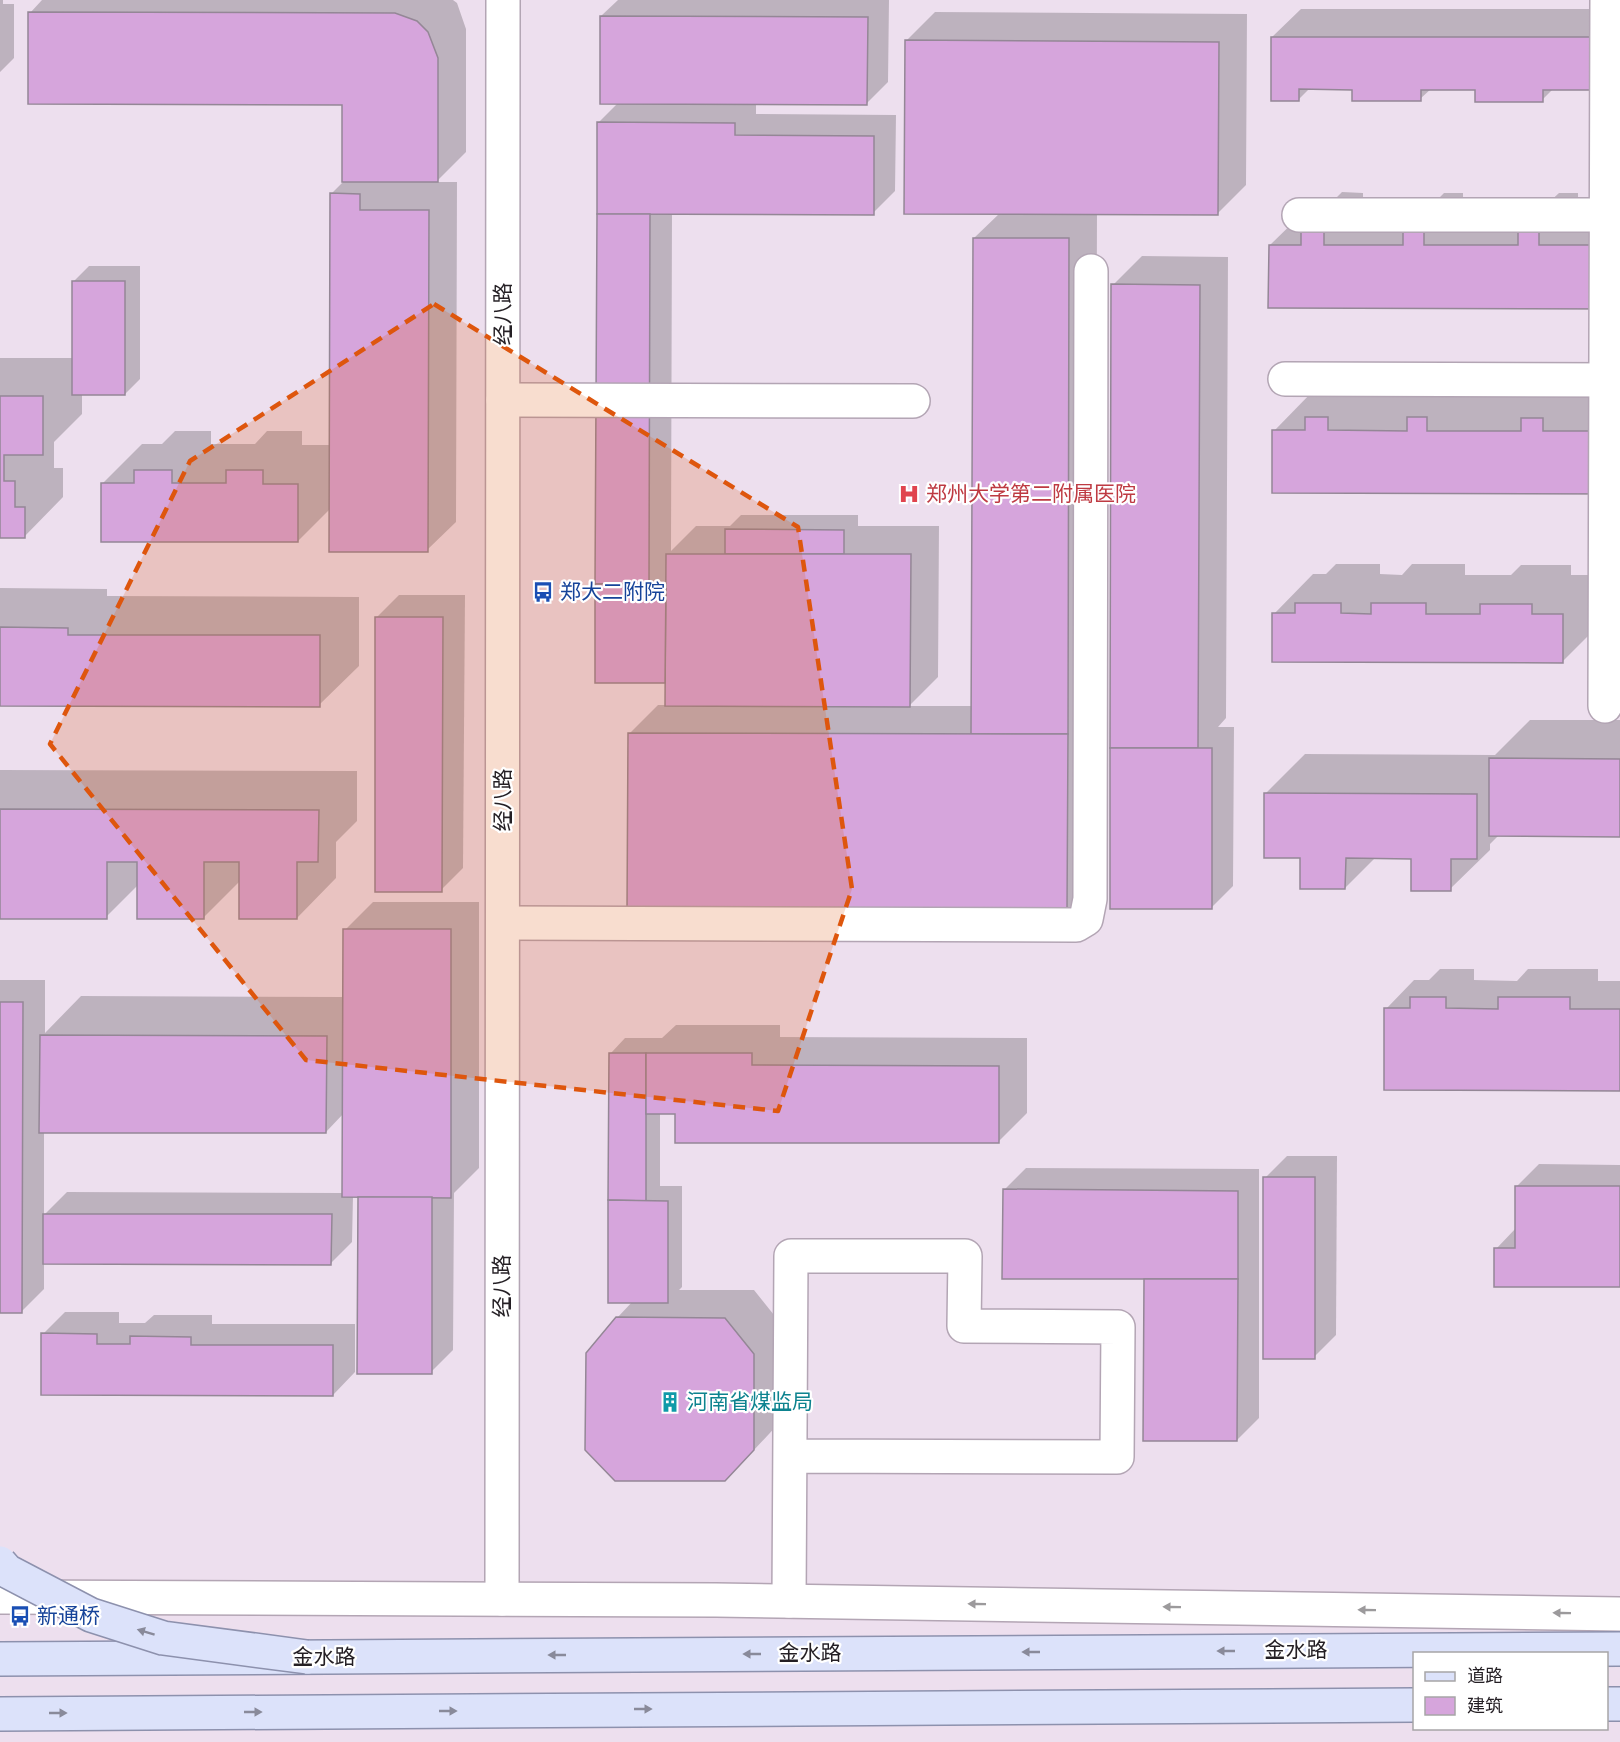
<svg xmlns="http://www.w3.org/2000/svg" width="1620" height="1742" viewBox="0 0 1620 1742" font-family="'Noto Sans','Noto Sans SC',sans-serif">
<rect width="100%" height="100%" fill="#eddfee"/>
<g fill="#0003" fill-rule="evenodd">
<polygon points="0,0 3,0 3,4 14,4 14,58 0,72"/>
<polygon points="42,0 453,0 457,3 466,29 466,152 436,182 457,182 456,522 427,550 330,509 298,541 102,484 142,444 162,444 175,431 211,431 211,444 255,444 267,431 302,431 302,445 330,445 331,194 343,182 344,103 30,13"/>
<polygon points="618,0 889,0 888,82 866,104 756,103 756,114 896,115 895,191 873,213 672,213 671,551 696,526 730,526 741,515 858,515 858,526 939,526 938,677 909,706 973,706 974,238 1000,213 906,41 935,12 1247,14 1246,185 1218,213 1097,213 1095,881 1067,910 629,734 658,705 667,705 667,679 665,681 596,681 598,123 619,102 601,16"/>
<polygon points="1301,9 1620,9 1600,89 1554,88 1542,100 1477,88 1432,88 1420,99 1353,88 1311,87 1299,99 1272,37"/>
<polygon points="1342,192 1363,193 1363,206 1431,206 1444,193 1463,193 1463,206 1545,206 1559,193 1578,193 1578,207 1620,207 1620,307 1270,245 1310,206 1328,206"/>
<polygon points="1142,256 1228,257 1226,718 1218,727 1234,727 1233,886 1211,908 1113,285"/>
<polygon points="89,266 140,266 140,379 125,394 82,394 82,414 54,442 54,468 63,468 63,497 24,537 0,536 0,358 73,358 74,281"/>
<polygon points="1313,391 1620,392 1620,493 1274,431"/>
<polygon points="1336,564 1380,564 1380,574 1402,575 1412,564 1465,564 1465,575 1511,575 1521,565 1571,565 1571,575 1602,575 1602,622 1563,661 1274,614 1313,574 1326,574"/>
<polygon points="0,588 107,589 107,596 359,597 359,666 319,705 0,704"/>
<polygon points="399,595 465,595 463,868 441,890 377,617"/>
<polygon points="1530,720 1620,720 1620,835 1499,835 1490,844 1490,850 1450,889 1413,857 1376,857 1345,888 1302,856 1266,793 1305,754 1495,755"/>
<polygon points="0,770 357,771 357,821 336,842 336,878 297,918 241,880 203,918 139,884 106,917 0,917"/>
<path d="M 373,902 L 479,902 L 479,1168 L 454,1193 L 453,1350 L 431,1372 L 359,1196 L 353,1196 L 352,1242 L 330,1264 L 44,1262 L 44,1289 L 22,1311 L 0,1311 L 0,980 L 45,980 L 45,1033 L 81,996 L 345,997 L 345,930 ZM 344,1113 L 344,1193 L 67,1192 L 44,1215 L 44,1131 L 326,1132 Z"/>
<polygon points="1440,969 1474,969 1474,980 1517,981 1528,969 1598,969 1598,981 1620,981 1620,1090 1386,1009 1414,980 1429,980"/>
<polygon points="676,1025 780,1025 780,1037 1027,1038 1027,1113 998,1142 660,1113 660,1186 682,1186 682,1287 679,1290 754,1290 782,1325 782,1420 753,1451 617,1318 633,1301 611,1053 625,1038 662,1038"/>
<polygon points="1287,1156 1337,1156 1336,1335 1314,1357 1265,1178"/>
<polygon points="1539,1164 1620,1165 1620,1285 1496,1249 1516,1228 1517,1186"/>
<polygon points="1026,1168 1259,1169 1259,1418 1237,1440 1145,1278 1004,1190"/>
<polygon points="65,1312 119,1312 119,1323 145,1323 154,1315 212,1315 212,1324 355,1324 355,1372 333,1395 43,1334"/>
</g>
<g fill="#d6a5dc" stroke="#948796" stroke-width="1.5">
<polygon points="28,12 395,13 417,21 428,32 438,58 438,182 342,182 342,105 28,104"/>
<polygon points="600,16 868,17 867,105 600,104"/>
<polygon points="1271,37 1620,37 1599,90 1543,90 1543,102 1475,102 1475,90 1421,90 1421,101 1352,101 1352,90 1299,89 1299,101 1271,101"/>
<polygon points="905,40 1219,42 1218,215 904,214"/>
<polygon points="597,122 735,123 735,135 874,136 874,215 597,214"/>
<polygon points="330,193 360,194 360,210 429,210 428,552 329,552"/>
<polygon points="597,214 650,214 649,584 595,584"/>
<polygon points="1301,231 1324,232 1324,245 1403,245 1403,232 1424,232 1424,245 1518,245 1518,232 1539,232 1539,245 1620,245 1620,309 1268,308 1269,245 1301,245"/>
<polygon points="973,238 1069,238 1068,734 971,734"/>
<rect x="72" y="281" width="53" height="114"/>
<polygon points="1111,284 1200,285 1198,748 1110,748"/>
<polygon points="0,396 43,396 43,455 4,455 4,481 15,481 15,507 25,507 25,538 0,538"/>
<polygon points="1305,417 1328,417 1328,430 1407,431 1407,417 1427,417 1427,431 1521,431 1521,418 1543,418 1543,431 1620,431 1620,494 1272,493 1272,430 1305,430"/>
<polygon points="134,470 172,470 172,483 226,483 226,470 263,470 263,484 298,484 298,542 101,542 101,483 134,483"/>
<polygon points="725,529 844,530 844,554 725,554"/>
<polygon points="666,554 911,554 910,707 665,706"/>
<polygon points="595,584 666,584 665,683 595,683"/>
<polygon points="1295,603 1341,603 1341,613 1371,614 1371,603 1426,603 1426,614 1480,614 1480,604 1532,604 1532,614 1563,614 1563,663 1272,662 1272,613 1295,613"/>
<polygon points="375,617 443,617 442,892 375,892"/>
<polygon points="0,627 68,628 68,635 320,635 320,707 0,706"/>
<polygon points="628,733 1068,734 1067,912 627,910"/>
<rect x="1110" y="748" width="102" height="161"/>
<polygon points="1489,758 1620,759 1620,837 1489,836"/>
<polygon points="1264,793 1477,794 1477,859 1451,859 1451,891 1411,891 1411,859 1346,858 1345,889 1300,889 1300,858 1264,858"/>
<polygon points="0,809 319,810 318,862 297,862 297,919 239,919 239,862 204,862 204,919 137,919 137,862 107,862 107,919 0,919"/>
<polygon points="343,929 451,929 451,1198 342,1197"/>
<polygon points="1410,997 1446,997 1446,1008 1498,1009 1498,997 1570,997 1570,1009 1620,1009 1620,1091 1384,1090 1384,1008 1410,1008"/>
<polygon points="0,1002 23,1002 22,1313 0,1313"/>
<polygon points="40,1035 327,1036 326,1133 39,1133"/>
<polygon points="609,1053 646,1053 646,1201 608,1200"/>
<polygon points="646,1053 752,1053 752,1065 999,1066 999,1143 675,1143 675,1114 646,1114"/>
<rect x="1263" y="1177" width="52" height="182"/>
<polygon points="1515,1186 1620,1186 1620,1287 1494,1287 1494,1248 1515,1248"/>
<polygon points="1003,1189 1238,1191 1238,1279 1002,1279"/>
<polygon points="358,1197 432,1197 432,1374 357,1374"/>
<polygon points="608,1200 668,1201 668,1303 608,1303"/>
<polygon points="43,1214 332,1214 331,1265 43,1264"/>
<polygon points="1144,1279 1238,1279 1237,1441 1143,1441"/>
<polygon points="616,1317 725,1318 754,1354 754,1450 725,1481 615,1481 585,1450 586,1353"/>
<polygon points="41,1333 97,1334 97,1344 130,1344 130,1336 191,1337 191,1345 333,1345 333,1396 41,1395"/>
</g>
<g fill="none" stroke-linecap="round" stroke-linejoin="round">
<g stroke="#b3a5b4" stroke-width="36">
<g id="minor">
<polyline points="1299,215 1620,215"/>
<polyline points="1285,379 1620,380"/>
<polyline points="503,400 913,401"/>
<polyline points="1605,706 1607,0"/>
<polyline points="503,923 1076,925 1086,919 1090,899 1091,271"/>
<polyline points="0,1597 716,1600 1620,1614"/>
<polyline points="502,1599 503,0"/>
<polyline points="789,1601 791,1256 965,1256 964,1326 1118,1327 1117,1457 790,1456"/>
</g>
</g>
<g stroke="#8d91ad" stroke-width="36">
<g id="major">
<polyline points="0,1659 1620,1649"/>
<polyline points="1606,1704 1620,1704"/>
<polyline points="0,1714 1414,1705"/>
</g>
</g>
<use href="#minor" stroke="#fff" stroke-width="33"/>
<use href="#major" stroke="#dce2fa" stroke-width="33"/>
<g stroke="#8d91ad" stroke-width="36" stroke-linecap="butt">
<polyline id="major-bridge" points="0,1563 7,1571 91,1615 163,1638 307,1657"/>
</g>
<use href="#major-bridge" stroke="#dce2fa" stroke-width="33"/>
</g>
<defs><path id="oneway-solid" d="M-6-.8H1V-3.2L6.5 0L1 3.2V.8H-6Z" transform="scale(1.5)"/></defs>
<g fill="#9c9a9c">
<use href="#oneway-solid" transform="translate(977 1604) rotate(-179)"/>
<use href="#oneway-solid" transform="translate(1172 1607) rotate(-179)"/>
<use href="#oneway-solid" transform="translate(1367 1610) rotate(-179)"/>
<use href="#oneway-solid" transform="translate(1562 1613) rotate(-179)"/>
</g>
<g fill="#898a9a">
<use href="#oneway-solid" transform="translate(146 1632) rotate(-163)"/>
<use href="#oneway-solid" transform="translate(1226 1651) rotate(180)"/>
<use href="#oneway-solid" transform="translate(1031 1652) rotate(180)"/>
<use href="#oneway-solid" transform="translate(752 1654) rotate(180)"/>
<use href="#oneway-solid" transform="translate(557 1655) rotate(180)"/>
<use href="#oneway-solid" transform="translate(643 1709)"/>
<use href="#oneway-solid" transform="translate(448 1711)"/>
<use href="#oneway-solid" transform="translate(253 1712)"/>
<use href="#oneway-solid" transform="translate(58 1713)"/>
</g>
<path fill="#de560d" fill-opacity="0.2" stroke="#de560d" stroke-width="4.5" stroke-dasharray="12 8" stroke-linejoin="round" d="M 434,304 L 798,527 L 852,889 L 778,1111 L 306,1060 L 50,744 L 190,461 Z"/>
<defs>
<g id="hospital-bare" transform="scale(1.62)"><path d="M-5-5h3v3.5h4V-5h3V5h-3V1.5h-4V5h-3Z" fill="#e0444e" stroke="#fff" stroke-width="2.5" paint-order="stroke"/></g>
<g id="bus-bare" transform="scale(1.62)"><path d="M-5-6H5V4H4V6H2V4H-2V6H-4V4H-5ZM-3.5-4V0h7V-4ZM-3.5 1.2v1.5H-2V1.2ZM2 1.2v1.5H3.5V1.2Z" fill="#1a4fb4" stroke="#fff" stroke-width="2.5" paint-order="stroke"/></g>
<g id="building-bare" transform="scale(1.62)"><path d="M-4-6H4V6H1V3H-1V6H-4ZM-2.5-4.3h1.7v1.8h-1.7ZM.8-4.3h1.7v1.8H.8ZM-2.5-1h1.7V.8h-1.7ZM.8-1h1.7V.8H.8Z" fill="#0f9aa8" stroke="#fff" stroke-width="2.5" paint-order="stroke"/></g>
</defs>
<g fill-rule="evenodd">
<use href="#hospital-bare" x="909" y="494"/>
<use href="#bus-bare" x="543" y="592"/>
<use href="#building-bare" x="670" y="1402"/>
<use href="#bus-bare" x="20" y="1616"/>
</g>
<g text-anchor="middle" stroke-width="4.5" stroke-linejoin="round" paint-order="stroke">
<g font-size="21" fill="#241f24" stroke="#fff">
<text transform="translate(503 314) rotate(-90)" y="7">经八路</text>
<text transform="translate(503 800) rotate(-90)" y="7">经八路</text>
<text transform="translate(502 1286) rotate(-90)" y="7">经八路</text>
<text x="1296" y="1657">金水路</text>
<text x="810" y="1660">金水路</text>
<text x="324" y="1664">金水路</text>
</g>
<g font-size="21" fill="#be3a42" stroke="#fff" text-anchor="start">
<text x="926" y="501">郑州大学第二附属医院</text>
</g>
<g font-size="21" fill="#164399" stroke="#fff" text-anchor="start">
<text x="560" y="599">郑大二附院</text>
<text x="37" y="1623">新通桥</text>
</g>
<g font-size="21" fill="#0d838f" stroke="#fff" text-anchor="start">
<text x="687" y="1409">河南省煤监局</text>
</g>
</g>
<rect x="1413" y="1652" width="195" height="78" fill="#ffffff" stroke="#a7a5a7" stroke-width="1.5"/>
<rect x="1425" y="1672" width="30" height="9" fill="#dce2fa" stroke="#a7a5a7" stroke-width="1.5"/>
<text x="1467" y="1682" font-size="18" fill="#241f24">道路</text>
<rect x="1425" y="1697" width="30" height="18" fill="#d6a5dc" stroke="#a7a5a7" stroke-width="1.5"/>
<text x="1467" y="1712" font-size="18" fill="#241f24">建筑</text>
</svg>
